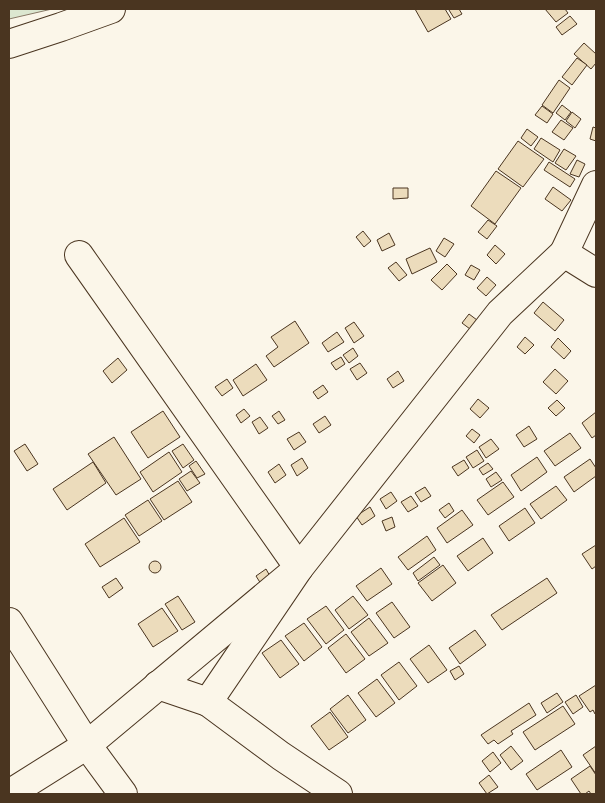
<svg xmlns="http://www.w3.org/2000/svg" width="605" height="803" viewBox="0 0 605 803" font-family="'Golos Text',sans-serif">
<rect width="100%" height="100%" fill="#fbf6e9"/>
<polygon fill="#dce7d0" stroke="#887966" points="9,9 52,9 9,19"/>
<g fill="#ecdcbc" stroke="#4a3520">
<polygon points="415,9 445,9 451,19 428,32"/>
<polygon points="450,9 459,9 462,14 454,18 449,10"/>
<polygon points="545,9 565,9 568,13 556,22"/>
<polygon points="570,16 577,24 562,35 556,27"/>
<polygon points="584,43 596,54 596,63 591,69 574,54"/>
<polygon points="577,58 587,65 572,85 562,77"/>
<polygon points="559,80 570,88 553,113 542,105"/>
<polygon points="562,105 571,112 565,120 556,113"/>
<polygon points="542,106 553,114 547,123 535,115"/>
<polygon points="572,112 581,119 575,128 566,121"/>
<polygon points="561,120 573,128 564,140 552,132"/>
<polygon points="593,127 596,128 596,141 590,139"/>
<polygon points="527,129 538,137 531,146 521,138"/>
<polygon points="541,138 560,150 553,162 534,149"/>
<polygon points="518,141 544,159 523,187 498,169"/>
<polygon points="564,149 576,156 566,170 555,163"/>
<polygon points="577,160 585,164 579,177 570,174"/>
<polygon points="549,162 575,179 570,187 544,170"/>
<polygon points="496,171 521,188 495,224 471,206"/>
<polygon points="553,187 571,200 562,211 545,199"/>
<polygon points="393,188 408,188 408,198 393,199"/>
<polygon points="488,220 497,226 487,239 478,232"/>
<polygon points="363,231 371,241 364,247 356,237"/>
<polygon points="389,233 395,245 382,251 377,240"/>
<polygon points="444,238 454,244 445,257 436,251"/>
<polygon points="495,245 505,254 496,264 487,255"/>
<polygon points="430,248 437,262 412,274 406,259"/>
<polygon points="396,262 407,275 399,281 388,268"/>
<polygon points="447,264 457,274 442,290 431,280"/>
<polygon points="471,265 480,270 474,280 465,275"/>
<polygon points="487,277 496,285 486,296 477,288"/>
<polygon points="543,302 564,320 555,331 534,313"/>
<polygon points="469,314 477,320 470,329 462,323"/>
<polygon points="295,321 309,343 274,367 266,356 278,347 271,337"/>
<polygon points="354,322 364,336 354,343 345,328"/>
<polygon points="337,332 344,342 328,352 322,343"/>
<polygon points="525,337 534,345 525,354 517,347"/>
<polygon points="558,338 571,351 564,359 551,347"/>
<polygon points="353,348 358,356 349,363 343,355"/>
<polygon points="341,357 345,364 336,370 331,363"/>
<polygon points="118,358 127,370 112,383 103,371"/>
<polygon points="360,363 367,373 357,380 350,369"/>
<polygon points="256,364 267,380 243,396 233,380"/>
<polygon points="555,369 568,381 556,394 543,382"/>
<polygon points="398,371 404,381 393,388 387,379"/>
<polygon points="227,379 233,388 222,396 215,387"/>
<polygon points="323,385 328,392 318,399 313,392"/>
<polygon points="478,399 489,408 480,418 470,409"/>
<polygon points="557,400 565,408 556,416 548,408"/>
<polygon points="244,409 250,416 241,423 236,415"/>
<polygon points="163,411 180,437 148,458 131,432"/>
<polygon points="279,411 285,420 278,424 272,416"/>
<polygon points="596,412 596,435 592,438 582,423"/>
<polygon points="325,416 331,425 319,433 313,424"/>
<polygon points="260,417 268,428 259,434 252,422"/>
<polygon points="529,426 537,439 524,447 516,435"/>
<polygon points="472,429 480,435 474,443 466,436"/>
<polygon points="299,432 306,442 294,450 287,439"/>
<polygon points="570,433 581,448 555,466 544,451"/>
<polygon points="114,437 141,479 116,495 88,454"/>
<polygon points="491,439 499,449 486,458 479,447"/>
<polygon points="25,444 38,464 27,471 14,451"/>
<polygon points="183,444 194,460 183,468 172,451"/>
<polygon points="477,450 484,461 473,468 466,457"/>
<polygon points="169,452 182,472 153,492 140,472"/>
<polygon points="537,457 547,472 521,491 511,475"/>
<polygon points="302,458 308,468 297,476 291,465"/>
<polygon points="590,459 596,468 596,476 574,492 564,477"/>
<polygon points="464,460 469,468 458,476 452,467"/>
<polygon points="196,461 205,474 197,478 189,466"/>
<polygon points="93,462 106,483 67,510 53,489"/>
<polygon points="488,463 493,469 483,475 479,469"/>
<polygon points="279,464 286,475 275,483 268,472"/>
<polygon points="191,471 200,483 187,491 179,479"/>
<polygon points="496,472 502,480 491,487 486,479"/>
<polygon points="178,481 192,502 164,520 150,499"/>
<polygon points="503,482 514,497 488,515 477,500"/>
<polygon points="556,486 567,500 541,519 530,504"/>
<polygon points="425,487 431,496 421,502 415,493"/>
<polygon points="391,492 397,501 386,509 380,499"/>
<polygon points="411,496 418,506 408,512 401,502"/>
<polygon points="148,500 162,521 139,536 125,515"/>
<polygon points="449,503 454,511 445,518 439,510"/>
<polygon points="370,507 375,516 362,525 356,516"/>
<polygon points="525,508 535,523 509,541 499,526"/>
<polygon points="462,510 473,525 447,543 437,528"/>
<polygon points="392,517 395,527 386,531 382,521"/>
<polygon points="124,518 140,542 100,567 85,544"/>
<polygon points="427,536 436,550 408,570 398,557"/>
<polygon points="483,538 493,553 468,571 457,556"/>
<polygon points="596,545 596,566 592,569 582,554"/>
<polygon points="434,557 440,565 418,581 413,573"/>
<circle cx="155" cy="567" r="6"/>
<polygon points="443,565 456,583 432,601 418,583"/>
<polygon points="381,568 392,584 367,601 356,586"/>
<polygon points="266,569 271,578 261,584 256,576"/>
<polygon points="116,578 123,588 109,598 102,587"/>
<polygon points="547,578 557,593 502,630 491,615"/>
<polygon points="178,596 195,622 182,630 165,604"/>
<polygon points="353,596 368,615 349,629 335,610"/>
<polygon points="392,602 410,627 394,638 376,613"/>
<polygon points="326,606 344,630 326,644 307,619"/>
<polygon points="162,608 178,631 153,647 138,624"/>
<polygon points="369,618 388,643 369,656 351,632"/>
<polygon points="304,623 322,647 304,661 285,636"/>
<polygon points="475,630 486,645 460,664 449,648"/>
<polygon points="346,634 365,659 346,673 328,648"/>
<polygon points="281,640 299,664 280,678 262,653"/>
<polygon points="429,645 447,670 428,683 410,659"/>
<polygon points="399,662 417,686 399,700 381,675"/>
<polygon points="459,666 464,674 455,680 450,671"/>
<polygon points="377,679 395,703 376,717 358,693"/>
<polygon points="596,685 596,713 595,714 593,710 590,712 579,696"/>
<polygon points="557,693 563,702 547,713 541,703"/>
<polygon points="348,695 366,720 348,733 330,709"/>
<polygon points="576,695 583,707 573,714 565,702"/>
<polygon points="529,703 536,715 511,731 513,734 498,744 494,740 488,744 481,735"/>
<polygon points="563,706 575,724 535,750 523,732"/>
<polygon points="330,712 348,737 329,750 311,726"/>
<polygon points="511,746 523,761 511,770 500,755"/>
<polygon points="596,746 596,774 583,755"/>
<polygon points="561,750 572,767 537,790 526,774"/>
<polygon points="493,752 501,763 490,772 482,761"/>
<polygon points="590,766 596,775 596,794 591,794 589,791 585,794 581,794 571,779"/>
<polygon points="489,775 498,787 487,794 479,783"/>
</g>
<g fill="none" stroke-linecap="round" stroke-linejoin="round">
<g stroke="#4a3520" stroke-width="30">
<g id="minor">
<polyline points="9,44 61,27 111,9"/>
<polyline points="564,253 596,185"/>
<polyline points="79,255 299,568 208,702 281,756 338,794"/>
<polyline points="158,685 208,702"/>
<polyline points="9,794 87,745 299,568 500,313 564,253 596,273"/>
</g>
</g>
<g stroke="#4a3520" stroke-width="30">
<polyline id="major" points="9,622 87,745 123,794"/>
</g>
<use href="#minor" stroke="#fbf6e9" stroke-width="28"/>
<use href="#major" stroke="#fbf6e9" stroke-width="28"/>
</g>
<rect width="605" height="803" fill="none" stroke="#4a3520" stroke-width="20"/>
</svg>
